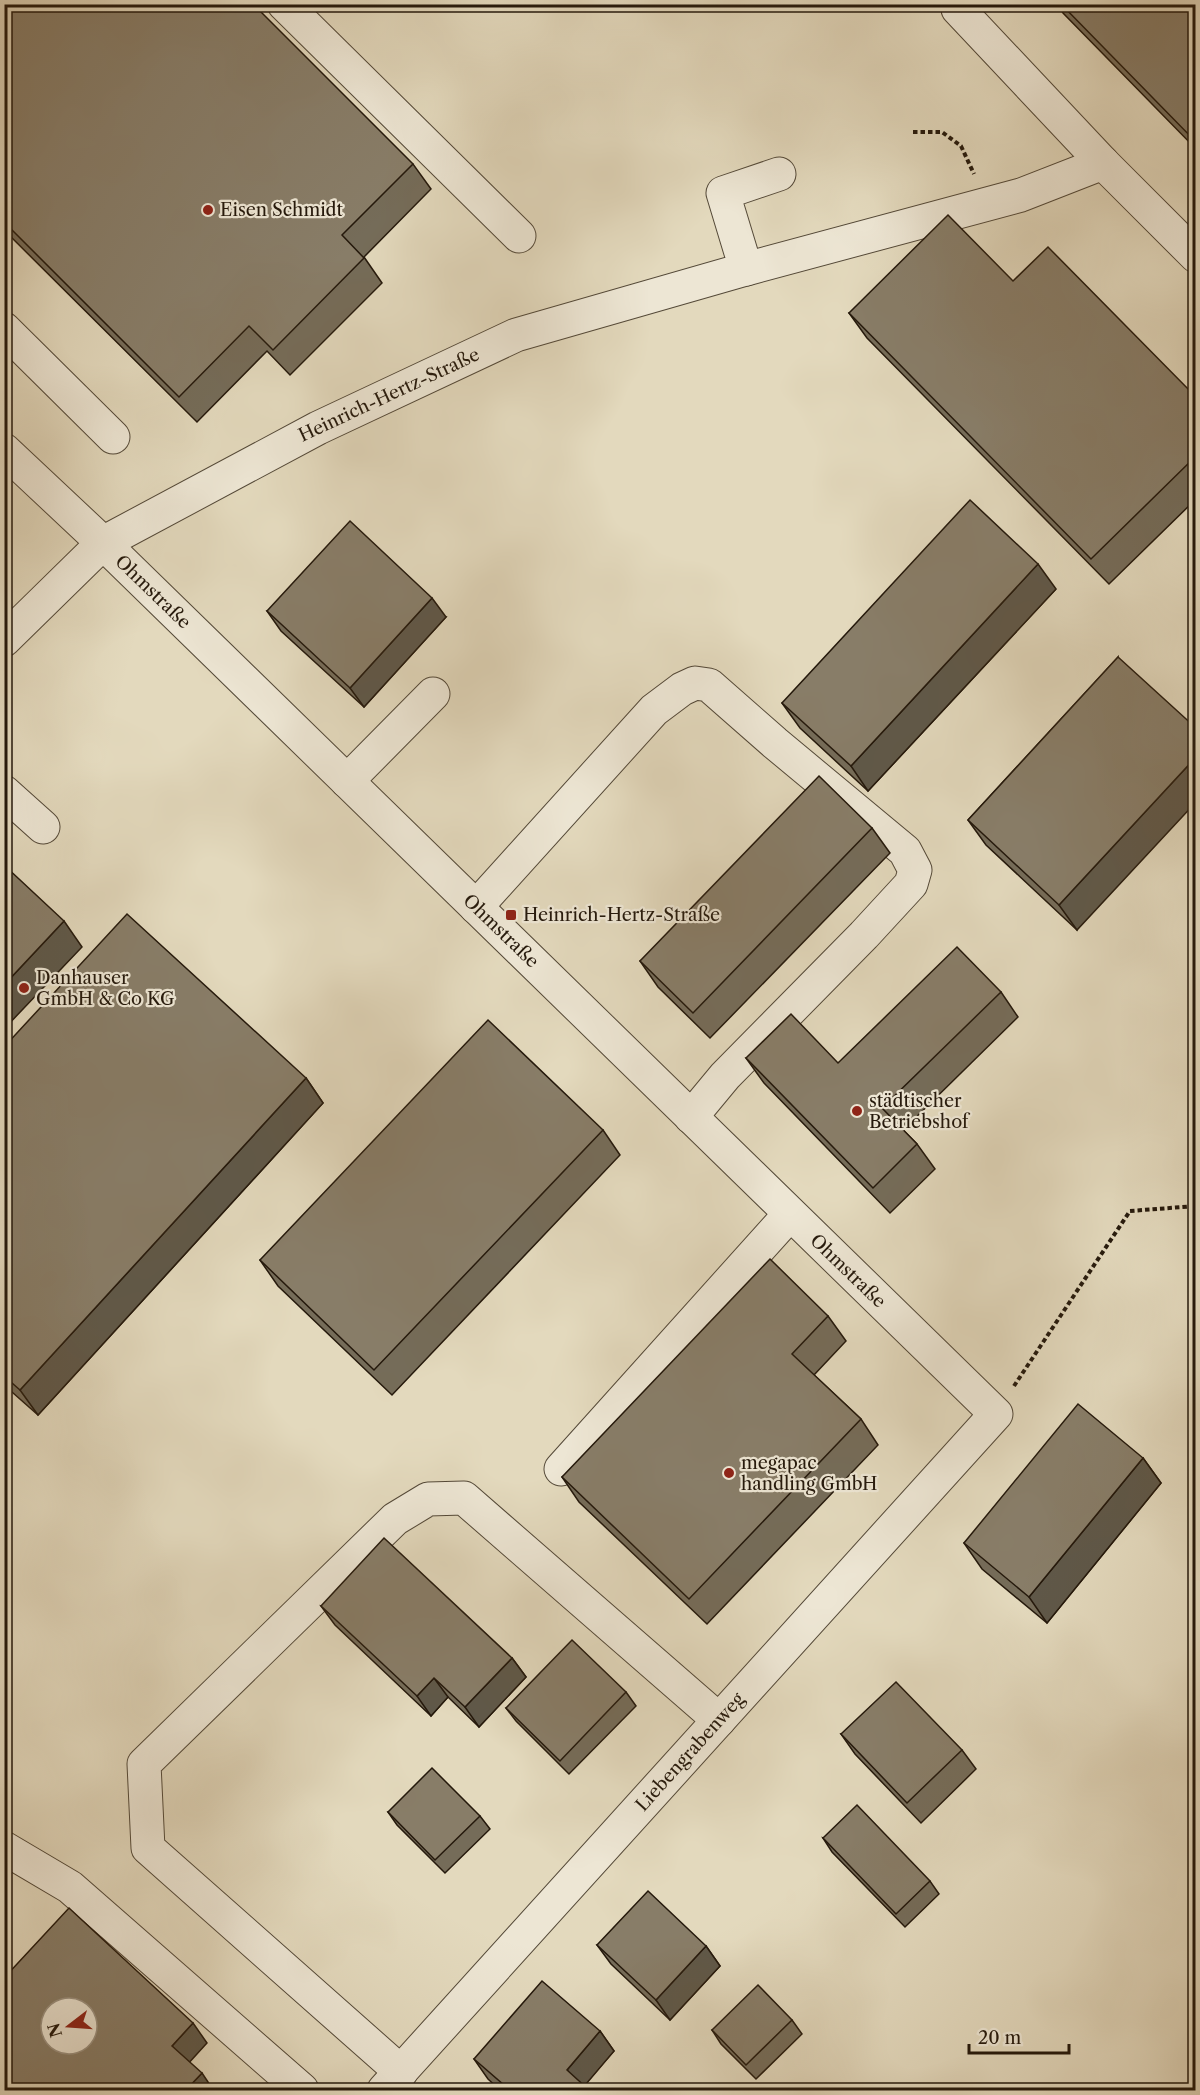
<svg xmlns="http://www.w3.org/2000/svg" width="1200" height="2095" viewBox="0 0 1200 2095" font-family="'Libre Caslon Text',serif">
<rect width="100%" height="100%" fill="#e3d9bd"/>
<filter id="stains"><feTurbulence type="fractalNoise" baseFrequency=".00333" numOctaves="4"/><feColorMatrix values="0 0 0 0 .2 0 0 0 0 .09 0 0 0 0 .02 0 0 0 .5 -.17"/></filter>
<radialGradient id="worn" r=".72"><stop offset=".6" stop-color="#630" stop-opacity="0"/><stop offset="1" stop-color="#630" stop-opacity=".3"/></radialGradient>
<g fill="none" stroke-linecap="round" stroke-linejoin="round">
<g stroke="#544938" stroke-width="35">
<g id="minor">
<polyline points="284,4 519,236"/>
<polyline points="1103,163 1196,256"/>
<polyline points="746,269 1021,195 1103,163 958,9 961,4"/>
<polyline points="4,329 113,437"/>
<polyline points="4,450 103,543 996,1414 384,2090"/>
<polyline points="4,640 103,543 318,428 516,335 746,269 723,193 779,174"/>
<polyline points="347,781 433,694"/>
<polyline points="4,792 43,827"/>
<polyline points="476,907 654,710 682,689 695,683 709,685 775,743 905,851 915,870 911,884 864,935 725,1076 691,1117"/>
<polyline points="561,1469 790,1214"/>
<polyline points="4,1848 70,1887 302,2090"/>
<polyline points="401,2072 148,1848 144,1764 395,1519 428,1499 464,1498 719,1720"/>
</g>
</g>
<g stroke="#25190c" stroke-width="4" stroke-dasharray="4.5 3" stroke-linecap="butt">
<polyline points="913,132 942,132 961,146 974,174"/>
<polyline points="1014,1386 1130,1211 1196,1206"/>
</g>
<use href="#minor" stroke="#ede6d4" stroke-width="33"/>
</g>
<g fill="#756c59" stroke="#25190c" stroke-width="1.5">
<polygon points="4,4 413,164 431,189 364,257 382,283 290,375 267,351 197,422 4,230"/>
<polygon points="1057,4 1196,4 1196,149 1063,13"/>
<polygon points="1013,281 1196,397 1196,499 1109,584 867,338 849,313"/>
<polygon points="1056,589 868,791 800,728 782,703"/>
<polygon points="267,611 446,617 364,707 281,631"/>
<polygon points="1118,657 1077,930 986,845 968,820"/>
<polygon points="872,828 890,853 710,1038 658,987 640,961"/>
<polygon points="1001,992 1018,1017 903,1130 917,1144 935,1169 890,1213 764,1083 746,1058 838,1063"/>
<polygon points="4,1047 306,1078 323,1103 38,1415 4,1385"/>
<polygon points="603,1130 620,1155 392,1395 278,1286 260,1260"/>
<polygon points="828,1316 846,1341 814,1375 861,1419 878,1445 707,1624 579,1502 562,1477"/>
<polygon points="1143,1458 1161,1483 1047,1623 982,1569 964,1543"/>
<polygon points="321,1606 512,1658 526,1677 479,1727 448,1697 431,1716 335,1625"/>
<polygon points="626,1692 636,1706 569,1774 516,1721 506,1708"/>
<polygon points="841,1734 962,1750 976,1769 921,1823 855,1754"/>
<polygon points="388,1812 480,1816 490,1829 445,1873 397,1825"/>
<polygon points="823,1838 930,1881 939,1894 905,1927 832,1852"/>
<polygon points="597,1945 706,1946 720,1966 670,2020 611,1964"/>
<polygon points="792,2020 802,2034 756,2079 721,2044 712,2030"/>
<polygon points="600,2031 614,2051 584,2085 590,2091 501,2091 488,2079 474,2059"/>
</g>
<g fill="#5f5849" stroke="#25190c" stroke-width="1.5">
<polygon points="1038,564 1056,589 868,791 851,766"/>
<polygon points="432,598 446,617 364,707 350,688"/>
<polygon points="1196,757 1196,802 1077,930 1059,905"/>
<polygon points="64,921 82,947 4,1029 4,985"/>
<polygon points="306,1078 323,1103 38,1415 20,1390"/>
<polygon points="1143,1458 1161,1483 1047,1623 1029,1597"/>
<polygon points="512,1658 526,1677 479,1727 465,1707"/>
<polygon points="434,1678 448,1697 431,1716 417,1696"/>
<polygon points="706,1946 720,1966 670,2020 656,2000"/>
<polygon points="193,2023 207,2043 186,2066 172,2046"/>
<polygon points="600,2031 614,2051 581,2090 567,2070"/>
<polygon points="202,2073 214,2091 185,2091"/>
</g>
<g fill="#887d68" stroke="#25190c" stroke-width="1.5" fill-rule="evenodd">
<polygon points="4,4 253,4 413,164 342,235 364,258 273,350 249,326 179,397 4,222"/>
<polygon points="1061,4 1196,4 1196,142"/>
<polygon points="948,215 1013,281 1048,247 1196,397 1196,456 1091,559 849,313"/>
<polygon points="970,500 1038,564 851,766 782,703"/>
<polygon points="350,521 432,598 350,688 267,611"/>
<polygon points="1118,657 1196,728 1196,757 1059,905 968,820"/>
<polygon points="819,776 872,828 693,1013 640,961"/>
<polygon points="4,865 64,921 4,985"/>
<polygon points="127,914 306,1078 20,1390 4,1376 4,1047"/>
<polygon points="957,947 1001,992 882,1108 917,1144 873,1188 746,1058 791,1014 838,1063"/>
<polygon points="488,1020 603,1130 374,1370 260,1260"/>
<polygon points="770,1259 828,1316 792,1354 861,1419 689,1599 562,1477"/>
<polygon points="1078,1404 1143,1458 1029,1597 964,1543"/>
<polygon points="384,1538 512,1658 465,1707 434,1678 417,1696 321,1606"/>
<polygon points="572,1640 626,1692 560,1761 506,1708"/>
<polygon points="896,1682 962,1750 907,1803 841,1734"/>
<polygon points="432,1768 480,1816 435,1860 388,1812"/>
<polygon points="857,1805 930,1881 896,1914 823,1838"/>
<polygon points="648,1891 706,1946 656,2000 597,1945"/>
<path d="M 69,1908 L 193,2023 L 172,2046 L 202,2073 L 185,2091 L 4,2091 L 4,1978 ZM 51,2008 L 87,2008 L 87,2044 L 51,2044 Z"/>
<polygon points="542,1981 600,2031 567,2070 590,2091 511,2091 474,2059"/>
<polygon points="758,1985 792,2020 746,2065 712,2030"/>
</g>
<g fill="#8f2418" stroke="#ede6d4" stroke-width="2">
<circle cx="208" cy="210" r="6"/>
<rect x="505" y="909" width="12" height="12" rx="3"/>
<circle cx="24" cy="988" r="6"/>
<circle cx="857" cy="1111" r="6"/>
<circle cx="729" cy="1473" r="6"/>
</g>
<g text-anchor="middle" stroke-width="4.5" stroke-linejoin="round" paint-order="stroke">
<g font-size="18" fill="#25190c" stroke="#ede6d4" text-anchor="start">
<text x="220" y="216">Eisen Schmidt</text>
<text x="523" y="921">Heinrich-Hertz-Straße</text>
<text x="36" y="984">Danhauser<tspan x="36" dy="21">GmbH &amp; Co KG</tspan></text>
<text x="869" y="1107">städtischer<tspan x="869" dy="21">Betriebshof</tspan></text>
<text x="741" y="1469">megapac<tspan x="741" dy="21">handling GmbH</tspan></text>
</g>
<g font-size="18" fill="#25190c" stroke="#ede6d4">
<text transform="translate(389 395) rotate(-25)" y="6">Heinrich-Hertz-Straße</text>
<text transform="translate(153 592) rotate(44)" y="6">Ohmstraße</text>
<text transform="translate(501 931) rotate(44)" y="6">Ohmstraße</text>
<text transform="translate(848 1271) rotate(44)" y="6">Ohmstraße</text>
<text transform="translate(690 1752) rotate(-48)" y="6">Liebengrabenweg</text>
</g>
</g>
<rect width="1200" height="2095" fill="none" stroke="#e3d9bd" stroke-width="24"/>
<rect x="6" y="6" width="1188" height="2083" fill="none" stroke="#25190c" stroke-width="3"/>
<rect x="12" y="12" width="1176" height="2071" fill="none" stroke="#25190c" stroke-width="1.5"/>
<g transform="translate(69 2026) rotate(253)"><circle r="28" fill="#ede6d4" stroke="#9d9484" stroke-width="1.5"/>
<path d="M0-4.5L10 22L0 15L-10 22Z" fill="#8f2418"/>
<text y="-9" font-size="16" font-weight="bold" text-anchor="middle" fill="#25190c">N</text>
</g>
<path d="M969 2044v9h100v-9" fill="none" stroke="#25190c" stroke-width="3"/>
<text x="978" y="2044" font-size="18" fill="#25190c" stroke="#ede6d4" stroke-width="4.5" paint-order="stroke">20 m</text>
<rect width="100%" height="100%" filter="url(#stains)"/>
<rect width="100%" height="100%" fill="url(#worn)"/>
</svg>
